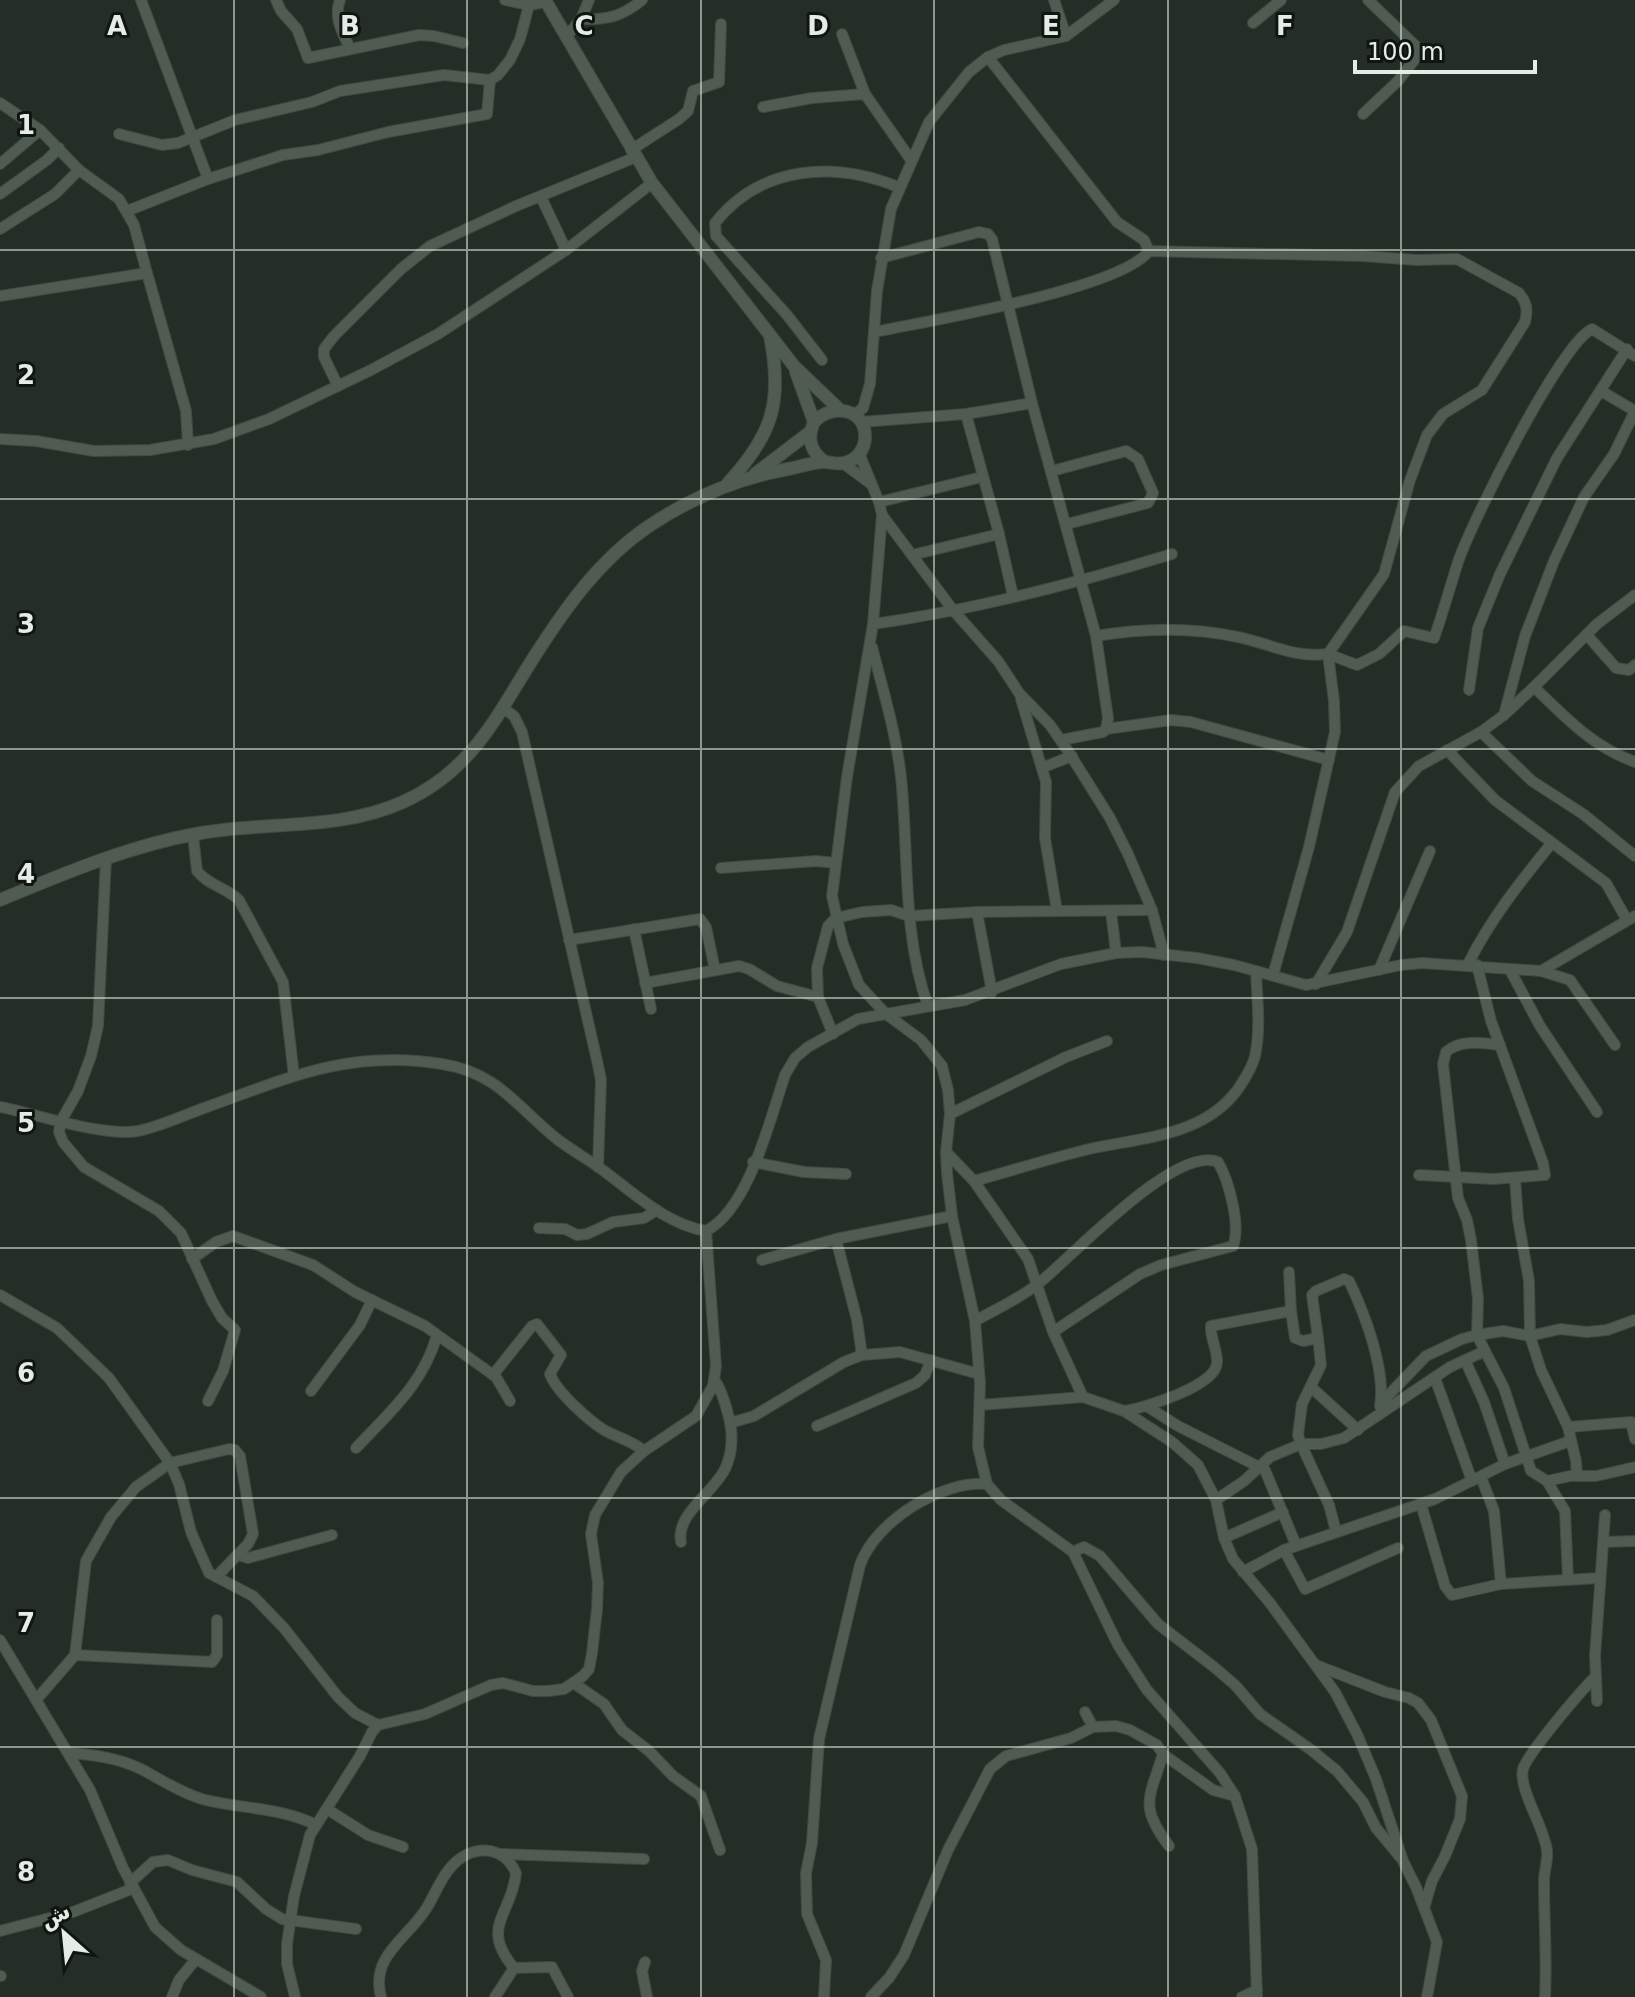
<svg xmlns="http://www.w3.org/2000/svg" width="1635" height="1997" viewBox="0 0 1635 1997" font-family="'DejaVu Sans',Cairo,sans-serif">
<rect width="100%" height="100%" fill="#242e26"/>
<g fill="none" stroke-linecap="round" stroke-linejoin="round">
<g stroke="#414943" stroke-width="12">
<g id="minor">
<polyline points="141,0 208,179"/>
<polyline points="276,0 281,11 297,29 308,58 419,35 434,36 463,43"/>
<path d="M 340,0 C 333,18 343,33 350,49"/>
<polyline points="505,0 529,5 546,2"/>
<polyline points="1054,0 1066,36"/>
<path d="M 581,19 C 606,20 622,17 642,0"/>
<polyline points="1253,23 1281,0"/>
<polyline points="842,34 865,94"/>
<polyline points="566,37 581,19 589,0"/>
<polyline points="0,103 40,130 79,170 119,199 134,225 147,273"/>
<polyline points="763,107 812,98 865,94 911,160"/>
<polyline points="1363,114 1398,81 1421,51 1368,0"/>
<polyline points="119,134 162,145 178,143 235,120 312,102 340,91 444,75 490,80 498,75 510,60 520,39 529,5"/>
<polyline points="631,150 679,119 688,111 693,91 719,82 721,24"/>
<polyline points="0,164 40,130"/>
<polyline points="0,194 47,160 59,148"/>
<polyline points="541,197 566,250"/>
<polyline points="127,211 208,179 283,155 318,150 388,132 487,114 490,80"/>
<polyline points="0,229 55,194 79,170"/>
<polyline points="881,258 979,232 988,234 992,239 1032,403 1096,636 1108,718 1106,729 1103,732 1061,740"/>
<polyline points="0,296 147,273 186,411 188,445"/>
<path d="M 875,332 C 927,321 1121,289 1149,251 L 1144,240 L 1117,222 L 988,57"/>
<path d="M 822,360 L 787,315 L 716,236 L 715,223 C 761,165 834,161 898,187"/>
<polyline points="338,386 324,357 324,349 334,336 401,269 430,246 516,206 636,157"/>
<polyline points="1601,391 1635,411"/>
<polyline points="966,414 999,534 1013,596"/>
<polyline points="854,415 863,408 870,384 877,291 891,209 929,122 969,72 988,57 1004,50 1066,36 1114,0"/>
<polyline points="861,422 966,414 1032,403"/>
<polyline points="0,439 36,441 94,451 150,450 214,439 269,419 371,370 438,334 566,250 652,183"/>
<polyline points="859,453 879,502 882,515 873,624 847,777 832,896 843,944 859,985 886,1014 921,1040 942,1066 948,1090 950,1114 946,1152 947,1173 952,1216 975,1321 980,1383 978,1447 987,1484 1001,1500 1073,1552 1118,1645 1147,1690 1220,1773 1235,1796 1252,1849 1257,1997"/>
<polyline points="844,464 871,484"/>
<polyline points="1052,471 1126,451 1138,459 1153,493 1148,503 1067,524"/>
<polyline points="879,502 982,477"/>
<polyline points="882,515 953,610 998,661 1019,693 1050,725 1068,751 1110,818 1128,854 1152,910 1164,955"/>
<polyline points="912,555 999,534"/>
<path d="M 873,624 C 974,610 1074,584 1172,554"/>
<polyline points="1587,635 1616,668 1629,670 1635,665"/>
<path d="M 1096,636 C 1145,628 1189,627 1238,637 C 1271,644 1293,658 1328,654 L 1384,574 L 1410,480 L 1427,435 L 1443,414 L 1482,390 L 1525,322 C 1528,310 1527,303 1519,293 L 1457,259 L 1417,260 L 1362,256 L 1149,251"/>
<path d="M 872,647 C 883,690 896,733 901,777 C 909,854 902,934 928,1006"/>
<path d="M 1328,654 L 1357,665 L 1379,654 L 1404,631 L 1434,638 C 1443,613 1450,587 1458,562 C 1471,523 1561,343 1592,329 L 1635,356"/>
<polyline points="1534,687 1597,624 1635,595"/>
<polyline points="1469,690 1478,628 1500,574 1557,458 1627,349"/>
<polyline points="1021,699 1046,782 1045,838 1057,911"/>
<polyline points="503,708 514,716 522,732 598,1065 601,1080 598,1167"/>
<polyline points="1504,715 1525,636 1554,561 1584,497 1614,454 1635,411"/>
<polyline points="1106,729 1171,720 1191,722 1329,760"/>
<path d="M 1481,732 L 1504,715 L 1534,687 C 1566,718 1593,747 1635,762"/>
<polyline points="1447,750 1495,800 1606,883 1627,920"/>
<polyline points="1044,767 1072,756"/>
<path d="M 193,835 L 197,871 C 208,885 227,888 239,900 L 283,982 L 294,1076"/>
<polyline points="106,858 98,1026 91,1056 78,1091 61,1121 59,1132 63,1142 84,1167 159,1211 181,1233 212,1301 222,1318 235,1330 223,1371 208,1401"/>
<polyline points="721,868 816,861 836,863"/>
<polyline points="1111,911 1116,953"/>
<polyline points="977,912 992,992"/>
<polyline points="634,929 651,1009"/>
<polyline points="569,940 700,919 706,927 715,970"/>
<path d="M 1468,964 C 1490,920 1520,882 1551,844"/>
<polyline points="1379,970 1430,851"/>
<polyline points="1510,970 1540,1026 1597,1112"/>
<polyline points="1541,971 1635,916"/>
<polyline points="1273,975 1309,847 1335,732 1334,701 1328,654"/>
<polyline points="645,983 739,966 749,969 777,986 818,997"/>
<polyline points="1316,984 1347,932 1395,792 1419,766 1481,732 1532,781 1583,814 1635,856"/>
<polyline points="833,1034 818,997 817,968 828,926 836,918 862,912 891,910 909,916 977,912 1152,910"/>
<path d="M 0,1107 C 37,1114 102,1137 138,1131 C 162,1126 184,1115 207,1107 C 290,1077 351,1049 442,1064 C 498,1073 516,1106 557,1139 C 570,1149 584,1157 597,1166 C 631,1190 664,1224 706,1231 C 749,1209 770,1119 785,1075 L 795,1058 L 808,1047 L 858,1019 L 965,1000 L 1061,964 L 1116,953 L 1142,952 L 1197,958 L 1234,965 L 1306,985 L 1401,965 L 1422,963 L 1541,971 L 1570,980 L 1615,1045"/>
<polyline points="950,1114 1066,1057 1107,1041"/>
<polyline points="946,1152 974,1181 1028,1259 1053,1332 1083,1397 980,1405"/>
<polyline points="753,1162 804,1172 846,1174"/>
<polyline points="1419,1175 1493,1179 1545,1175 1543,1163 1491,1021 1477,965"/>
<polyline points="1515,1179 1518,1219 1529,1281 1530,1336 1541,1370 1568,1427 1576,1461 1577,1476"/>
<path d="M 974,1181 C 1011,1171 1048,1159 1085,1150 C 1141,1137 1209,1137 1242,1083 C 1247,1075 1253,1065 1255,1056 C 1261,1029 1257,998 1256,971"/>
<polyline points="539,1228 565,1229 577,1235 587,1234 613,1222 644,1218 657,1210"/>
<polyline points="836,1239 857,1320 862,1355"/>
<polyline points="192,1259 216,1242 233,1236 313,1265 355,1292 425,1326 496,1377 510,1401"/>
<polyline points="762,1260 836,1239 952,1216"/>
<polyline points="0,1295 57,1328 109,1378 170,1463 179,1484 191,1532 209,1573 253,1596 284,1628 338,1697 355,1713 378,1725"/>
<path d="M 1291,1311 L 1295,1338 L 1303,1341 L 1318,1338 L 1312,1295 L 1316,1291 L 1344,1279 L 1349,1281 C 1365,1314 1386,1370 1380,1406"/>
<path d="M 975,1321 C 996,1309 1021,1298 1039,1283 C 1073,1256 1176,1144 1218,1162 C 1229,1181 1241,1226 1233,1246 L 1161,1265 L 1140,1274 L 1053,1332"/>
<polyline points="1485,1351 1504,1388 1531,1471 1547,1481 1565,1511 1568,1579"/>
<polyline points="1465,1360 1484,1402 1505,1464"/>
<path d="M 493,1375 L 532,1326 L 537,1324 L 561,1355 L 550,1374 C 556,1391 588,1420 604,1430 C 618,1438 631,1440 644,1451"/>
<polyline points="1435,1378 1472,1481"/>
<polyline points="1311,1387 1358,1430"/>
<polyline points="311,1391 360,1325 372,1300"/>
<polyline points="1083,1397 1124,1411 1172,1442 1198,1465 1216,1500 1224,1538 1233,1559 1270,1603 1335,1692 1357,1734 1376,1779 1403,1861 1416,1887 1437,1942 1427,1997"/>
<path d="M 1381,1403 L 1426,1356 L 1462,1339 L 1477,1335 L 1478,1299 L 1471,1240 L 1467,1220 L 1458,1198 L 1443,1064 L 1446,1052 C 1460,1039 1483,1043 1500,1045"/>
<polyline points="1148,1407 1178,1426 1265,1470 1296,1545"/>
<path d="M 1124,1411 C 1144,1408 1216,1386 1217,1363 C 1218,1351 1210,1338 1211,1326 L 1291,1311 L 1289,1272"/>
<polyline points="730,1423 754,1416 844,1362 862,1355 900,1352 979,1374"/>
<polyline points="817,1426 916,1383 925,1375 931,1360"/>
<polyline points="1568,1427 1631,1422 1635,1439"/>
<path d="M 356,1448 C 389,1413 424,1383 437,1335"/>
<polyline points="1481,1477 1494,1511 1501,1584"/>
<polyline points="1547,1481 1570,1476 1596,1476 1635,1467"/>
<polyline points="1216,1500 1244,1481 1270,1457 1301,1444 1298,1435 1302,1404 1321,1365 1318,1338"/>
<polyline points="1421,1504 1445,1586 1452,1595 1501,1584 1599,1578"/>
<polyline points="1336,1531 1329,1505 1301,1444 1321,1444 1344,1438 1450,1367 1485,1351 1477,1335 1503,1331 1530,1336 1560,1329 1587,1332 1607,1330 1635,1320"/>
<polyline points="1224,1538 1283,1512"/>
<path d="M 681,1542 C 675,1515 714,1492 725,1469 C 733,1452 733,1432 728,1414 C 725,1402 721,1389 714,1379"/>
<polyline points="1604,1542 1635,1541"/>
<polyline points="1284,1550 1305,1589 1398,1548"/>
<polyline points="1073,1552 1084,1547 1100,1556 1158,1624 1214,1667 1235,1685 1260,1714 1310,1749 1337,1771 1363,1802 1376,1828 1400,1857"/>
<polyline points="238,1555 248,1558 332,1535"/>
<polyline points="1243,1572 1284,1550 1435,1499 1505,1464 1570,1441"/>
<polyline points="0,1640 90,1790 123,1868 155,1927 181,1950 261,1997"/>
<polyline points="75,1655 212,1662 217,1655 217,1620"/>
<polyline points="1316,1665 1385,1692 1409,1698 1418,1703 1431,1720 1462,1796 1460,1819 1445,1856 1432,1881 1424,1908"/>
<polyline points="575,1684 604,1704 622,1730 649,1751 673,1776 701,1796 720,1850"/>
<polyline points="36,1700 75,1655 86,1561 111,1517 136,1487 170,1463 229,1449 235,1450 240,1456 253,1534 248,1544 216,1577"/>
<polyline points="1597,1701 1595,1656 1605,1515"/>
<polyline points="1085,1712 1093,1727"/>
<path d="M 70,1753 C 95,1755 118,1758 141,1769 C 162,1780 179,1792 202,1799 C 239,1809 282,1807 316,1825"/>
<path d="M 1163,1754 C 1149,1799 1139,1806 1169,1846"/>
<polyline points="327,1809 368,1835 403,1847"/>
<polyline points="501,1854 644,1859"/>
<polyline points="130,1883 153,1862 168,1860 192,1870 237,1882 266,1909 282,1919 356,1929"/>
<polyline points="0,1931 73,1912 134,1888"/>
<polyline points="645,1962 642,1971 647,1997"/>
<polyline points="514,1968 552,1967 568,1997"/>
<polyline points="0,1976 1,1976"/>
<polyline points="172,1997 179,1980 196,1959"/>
<polyline points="295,1997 287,1964 287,1944 294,1896 310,1835 360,1756 372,1732 378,1725 425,1714 491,1685 503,1683 533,1691 548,1691 564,1689 583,1676 589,1669 592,1653 597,1609 598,1583 591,1534 595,1515 621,1472 644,1451 696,1416 713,1386 716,1366 706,1231"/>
<path d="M 381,1997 C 370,1956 407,1939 426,1909 C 435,1895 440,1879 451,1867 C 471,1844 503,1844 516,1873 C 512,1915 479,1926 514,1968"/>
<polyline points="495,1997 514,1968"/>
<path d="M 824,1997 L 826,1960 L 807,1914 L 806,1873 L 812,1843 L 819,1739 L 860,1565 C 875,1522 941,1480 987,1484"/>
<polyline points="871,1997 889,1978 904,1955 948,1850 990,1769 1006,1756 1071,1738 1093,1727 1116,1726 1130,1730 1157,1745 1163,1754 1213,1790 1235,1796"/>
<polyline points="1242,1997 1257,1990"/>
<path d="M 1545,1997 C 1547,1958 1544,1920 1544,1881 C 1544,1871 1548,1861 1547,1851 C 1545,1828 1518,1789 1523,1769 C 1528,1753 1580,1692 1594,1678"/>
</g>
</g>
<g stroke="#414943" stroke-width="14">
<g id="tertiary">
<polyline points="545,0 652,183 794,366 839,409"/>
<polyline points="796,372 814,422"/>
<polyline points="755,474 810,432"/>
<path d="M 728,483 C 773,434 783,401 770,336"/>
<path d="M 0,900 C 65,873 131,845 201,833 C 268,821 339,831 403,802 C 472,771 496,717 534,657 C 566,607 600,559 649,526 C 691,498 739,478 788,469 C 799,467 813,462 824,462 C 833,462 838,466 847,462 C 857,459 864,450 865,439 C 867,409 833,402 814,422 C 807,439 810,451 825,462"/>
</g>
</g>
<use href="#minor" stroke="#505b52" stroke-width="10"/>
<use href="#tertiary" stroke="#505b52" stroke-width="12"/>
</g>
<path fill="none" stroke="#e5ece6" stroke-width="2" stroke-opacity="0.55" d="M 234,0 L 234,1997M 467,0 L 467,1997M 701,0 L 701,1997M 934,0 L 934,1997M 1168,0 L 1168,1997M 1401,0 L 1401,1997M 0,250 L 1635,250M 0,499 L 1635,499M 0,749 L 1635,749M 0,998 L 1635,998M 0,1248 L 1635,1248M 0,1498 L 1635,1498M 0,1747 L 1635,1747"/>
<g font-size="26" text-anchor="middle" font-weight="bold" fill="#e5ece6" stroke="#101511" stroke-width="6" stroke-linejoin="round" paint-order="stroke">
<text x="117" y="35">A</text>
<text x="350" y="35">B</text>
<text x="584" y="35">C</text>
<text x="818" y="35">D</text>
<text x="1051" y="35">E</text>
<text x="1285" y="35">F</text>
<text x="26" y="134">1</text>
<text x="26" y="384">2</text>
<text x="26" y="633">3</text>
<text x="26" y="883">4</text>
<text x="26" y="1132">5</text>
<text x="26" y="1382">6</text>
<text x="26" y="1632">7</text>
<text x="26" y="1881">8</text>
</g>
<g transform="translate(64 1933) rotate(333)" stroke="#101511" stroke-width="6" paint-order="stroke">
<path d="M0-6L14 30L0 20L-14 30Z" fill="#e5ece6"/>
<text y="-12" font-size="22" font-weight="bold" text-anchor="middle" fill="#e5ece6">ش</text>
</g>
<path d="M1355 60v12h180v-12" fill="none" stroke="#e5ece6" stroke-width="4"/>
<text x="1367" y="60" font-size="24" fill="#e5ece6" stroke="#101511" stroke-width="6" paint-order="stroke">100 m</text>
</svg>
